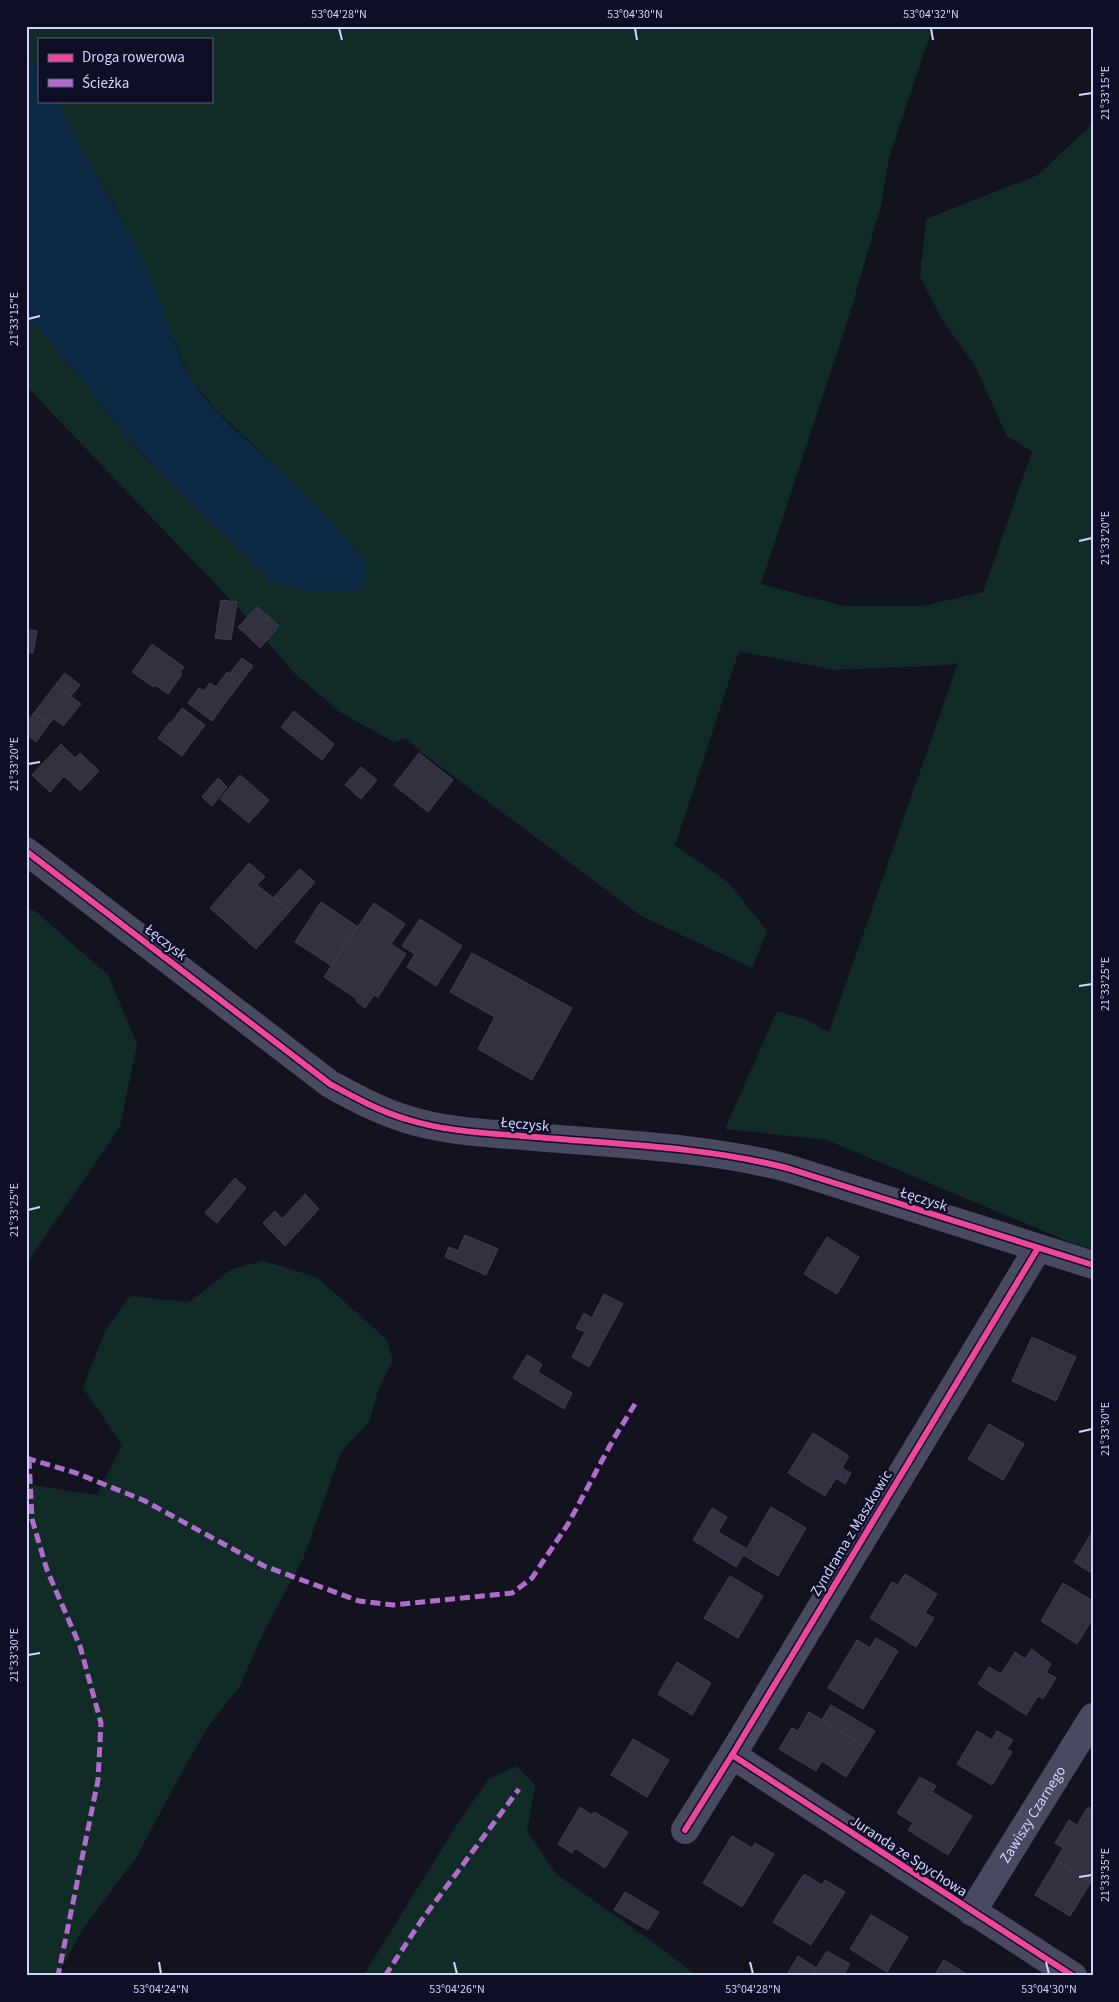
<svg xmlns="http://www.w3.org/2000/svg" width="1119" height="2002" viewBox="0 0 1119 2002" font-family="'Source Sans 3',sans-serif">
<rect width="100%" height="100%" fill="#13131f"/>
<g fill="#112b27">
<polygon points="26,26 933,26 889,158 881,205 850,313 761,584 844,606 922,606 983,592 1032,452 1007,436 974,364 943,321 920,277 926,219 1038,175 1090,126 1093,112 1093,1249 1074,1244 827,1140 725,1129 777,1011 807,1020 829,1032 958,663 950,665 834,670 739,651 675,845 729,883 767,931 752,968 641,916 421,752 406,738 394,742 343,714 295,674 242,612 26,386 26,318 50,341 140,452 220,530 363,557 286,476 216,410 192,381 170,331 150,277 117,210 72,131 58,101 211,101 211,39 39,39 39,69 26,54"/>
<polygon points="26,908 35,911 108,975 137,1044 120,1127 26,1264"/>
<polygon points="263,1261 317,1277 387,1340 393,1360 378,1390 369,1422 341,1452 303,1559 263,1633 240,1686 210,1724 184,1768 136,1858 83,1929 57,1976 26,1976 26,1484 97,1495 122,1445 83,1388 105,1331 130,1296 189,1302 232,1269"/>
<polygon points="516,1766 535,1785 527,1831 556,1874 661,1948 697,1976 363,1976 458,1823 489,1779"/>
</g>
<path fill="#0c2943" d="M 26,54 L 39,69 L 39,101 L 58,101 C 86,160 122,215 150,275 C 165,309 173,347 192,380 C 209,410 253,445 279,469 C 308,497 335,527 363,557 L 368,574 L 359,592 L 308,591 L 270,580 L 140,452 L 50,341 L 26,318 Z"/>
<g fill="#313141" stroke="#3d3e53">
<polygon points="221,600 237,602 231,640 215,638"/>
<polygon points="257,607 269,617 250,638 238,627"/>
<polygon points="269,617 279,626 260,648 250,638"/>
<polygon points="26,629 37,631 33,653 26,652"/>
<polygon points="152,644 184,667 180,672 182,674 168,694 155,685 153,687 132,672"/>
<polygon points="242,658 253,666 241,682 229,674"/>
<polygon points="227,672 241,682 212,721 188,703 199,688 204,691 210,683 216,687"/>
<polygon points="65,673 80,685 71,696 56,684"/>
<polygon points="56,684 81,704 63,726 54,719 49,724 34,713"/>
<polygon points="182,708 205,725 194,740 171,723"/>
<polygon points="294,711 334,744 322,760 281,727"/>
<polygon points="34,713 49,724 36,742 26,734 26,723"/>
<polygon points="169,723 193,741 182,756 158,738"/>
<polygon points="61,744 75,758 80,753 99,771 80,791 64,776 50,792 32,775"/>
<polygon points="419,753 453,780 428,812 394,785"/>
<polygon points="361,767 377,780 361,799 345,785"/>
<polygon points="240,775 269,800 249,823 220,799"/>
<polygon points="218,778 227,787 212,806 202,797"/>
<polygon points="249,863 265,877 257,885 290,911 256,949 210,908"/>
<polygon points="300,869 315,882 290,911 274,897"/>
<polygon points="321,902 358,927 332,966 295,942"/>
<polygon points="374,903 405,924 391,944 406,954 378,997 374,995 365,1008 356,1001 357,999 324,977"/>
<polygon points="420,919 462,946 436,986 407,967 415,954 402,946"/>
<polygon points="472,953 572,1008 532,1080 478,1049 495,1017 450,992"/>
<polygon points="235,1178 246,1188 217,1223 205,1213"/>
<polygon points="305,1194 319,1209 285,1246 263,1223 275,1211 282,1219"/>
<polygon points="465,1235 498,1249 486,1275 445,1257 449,1247 458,1251"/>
<polygon points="827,1237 859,1257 837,1294 804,1274"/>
<polygon points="604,1294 623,1304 589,1367 572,1357 585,1332 576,1328 584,1313 592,1318"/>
<polygon points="1032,1337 1076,1357 1056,1401 1012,1381"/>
<polygon points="527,1355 542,1364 538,1372 572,1393 564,1409 513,1378"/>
<polygon points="989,1424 1024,1444 1003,1480 968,1459"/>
<polygon points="813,1433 849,1456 842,1468 851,1473 845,1484 836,1478 825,1496 788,1473"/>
<polygon points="771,1507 806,1528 778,1576 743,1555"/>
<polygon points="712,1508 727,1517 718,1532 747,1549 736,1567 693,1540"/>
<polygon points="1093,1531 1093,1574 1074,1562"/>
<polygon points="905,1574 937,1594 925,1613 934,1618 916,1647 870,1618 892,1582 898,1585"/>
<polygon points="730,1576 763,1596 738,1638 704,1618"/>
<polygon points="1063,1583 1093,1601 1093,1618 1077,1644 1041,1621"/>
<polygon points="876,1638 898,1651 863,1709 828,1688 857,1640 870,1648"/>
<polygon points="1032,1649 1051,1664 1046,1672 1056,1678 1043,1699 1038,1696 1026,1715 978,1684 989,1667 1001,1674 1015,1652 1025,1659"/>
<polygon points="677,1662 711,1683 692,1715 658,1694"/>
<polygon points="831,1705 875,1731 865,1747 822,1720"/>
<polygon points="809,1712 865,1747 846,1777 822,1761 816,1771 779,1749 792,1728 798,1731"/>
<polygon points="977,1731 992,1740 997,1731 1013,1740 1007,1749 1012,1752 992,1785 957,1764"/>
<polygon points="633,1739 669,1760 647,1797 611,1775"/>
<polygon points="920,1777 936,1786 932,1792 972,1816 948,1855 908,1830 913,1823 897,1813"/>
<polygon points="580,1807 592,1815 594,1812 628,1832 605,1868 575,1848 572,1853 558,1844"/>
<polygon points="1088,1807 1093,1810 1093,1884 1056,1860 1063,1848 1055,1843 1069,1820 1077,1825"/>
<polygon points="732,1836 752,1848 755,1843 774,1854 742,1907 703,1883"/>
<polygon points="1056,1860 1091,1882 1070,1916 1035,1895"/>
<polygon points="804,1874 822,1885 825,1880 845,1892 811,1945 773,1922"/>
<polygon points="625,1892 659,1912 648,1930 614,1910"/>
<polygon points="871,1915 908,1937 887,1972 850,1949"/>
<polygon points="827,1951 850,1964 843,1976 811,1976"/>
<polygon points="798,1956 816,1968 811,1976 786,1976"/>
<polygon points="944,1960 970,1976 934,1976"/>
</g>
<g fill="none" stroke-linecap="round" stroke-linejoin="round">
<g stroke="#484a60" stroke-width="28">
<path d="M 26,851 L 330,1084 C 354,1097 379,1111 406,1119 C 443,1131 484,1133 523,1136 C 610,1144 702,1146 787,1168 L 1093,1265"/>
<polyline points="732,1755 1073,1976"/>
<polyline points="685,1830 732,1755 1038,1248"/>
<path id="s1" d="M 972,1912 L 1093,1717"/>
</g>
<g stroke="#b06ccc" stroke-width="5" stroke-dasharray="10 5" stroke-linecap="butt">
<polyline points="26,1458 76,1473 143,1500 264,1566 359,1601 393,1605 512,1593 532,1578 568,1524 613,1440 635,1404"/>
<polyline points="29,1459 32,1519 47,1570 80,1646 101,1723 98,1780 58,1976"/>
<polyline points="385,1976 421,1921 519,1789"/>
</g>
<g stroke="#0e0e24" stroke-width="9">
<g id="cycleway">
<path d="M 26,851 L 330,1084 C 354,1097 379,1111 406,1119 C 443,1131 484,1133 523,1136 C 610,1144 702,1146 787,1168 L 1093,1265"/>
<polyline points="732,1755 1073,1976"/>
<polyline points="685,1830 732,1755 1038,1248"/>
</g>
</g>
<use href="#cycleway" stroke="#ed469a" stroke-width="6"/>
</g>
<path fill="none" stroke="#d1d4ff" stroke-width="2" d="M 339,28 L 342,40M 635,28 L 637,40M 931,28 L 933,40M 1079,95 L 1092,93M 28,319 L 40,316M 1079,541 L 1092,538M 28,764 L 40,762M 1079,986 L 1092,984M 28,1210 L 40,1207M 1079,1432 L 1092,1429M 28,1655 L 40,1653M 1079,1877 L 1092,1875M 159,1962 L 161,1974M 454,1962 L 457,1974M 750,1962 L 753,1974M 1046,1962 L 1049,1974"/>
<g text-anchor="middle" stroke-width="5" stroke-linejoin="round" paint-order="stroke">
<g font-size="15" fill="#d1d4ff" stroke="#0e0e24">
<text transform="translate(166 942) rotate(38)" y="5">Łęczysk</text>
<text transform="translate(525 1124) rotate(5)" y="5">Łęczysk</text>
<text transform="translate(924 1199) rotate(18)" y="5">Łęczysk</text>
<text transform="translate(851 1533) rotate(-59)" y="5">Zyndrama z Maszkowic</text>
<text dy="5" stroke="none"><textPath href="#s1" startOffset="115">Zawiszy Czarnego</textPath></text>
<text transform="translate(909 1856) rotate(33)" y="5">Juranda ze Spychowa</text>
</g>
</g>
<rect width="1119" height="2002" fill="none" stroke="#0e0e24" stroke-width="55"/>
<rect x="38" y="38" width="175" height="65" fill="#0e0e24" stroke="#5c5d7c"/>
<rect x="48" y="54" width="25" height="8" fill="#ed469a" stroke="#5c5d7c"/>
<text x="82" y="62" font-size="15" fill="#d1d4ff">Droga rowerowa</text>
<rect x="48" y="79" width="25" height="8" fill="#b06ccc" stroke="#5c5d7c"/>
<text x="82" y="88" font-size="15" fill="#d1d4ff">Ścieżka</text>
<rect x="28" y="28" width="1064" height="1946" fill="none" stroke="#d1d4ff" stroke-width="2"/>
<g font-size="12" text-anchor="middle" fill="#d1d4ff">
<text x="339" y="18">53°04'28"N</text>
<text x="635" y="18">53°04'30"N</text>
<text x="931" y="18">53°04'32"N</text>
<text transform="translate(1105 93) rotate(-90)" y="4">21°33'15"E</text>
<text transform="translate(14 319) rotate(-90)" y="4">21°33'15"E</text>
<text transform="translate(1105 538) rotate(-90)" y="4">21°33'20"E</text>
<text transform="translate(14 764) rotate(-90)" y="4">21°33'20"E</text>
<text transform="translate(1105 984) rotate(-90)" y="4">21°33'25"E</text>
<text transform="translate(14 1210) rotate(-90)" y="4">21°33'25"E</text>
<text transform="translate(1105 1429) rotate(-90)" y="4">21°33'30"E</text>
<text transform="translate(14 1655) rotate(-90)" y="4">21°33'30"E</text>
<text transform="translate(1105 1875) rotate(-90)" y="4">21°33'35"E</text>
<text x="161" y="1993">53°04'24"N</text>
<text x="457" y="1993">53°04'26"N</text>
<text x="753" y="1993">53°04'28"N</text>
<text x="1049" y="1993">53°04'30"N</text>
</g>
</svg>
